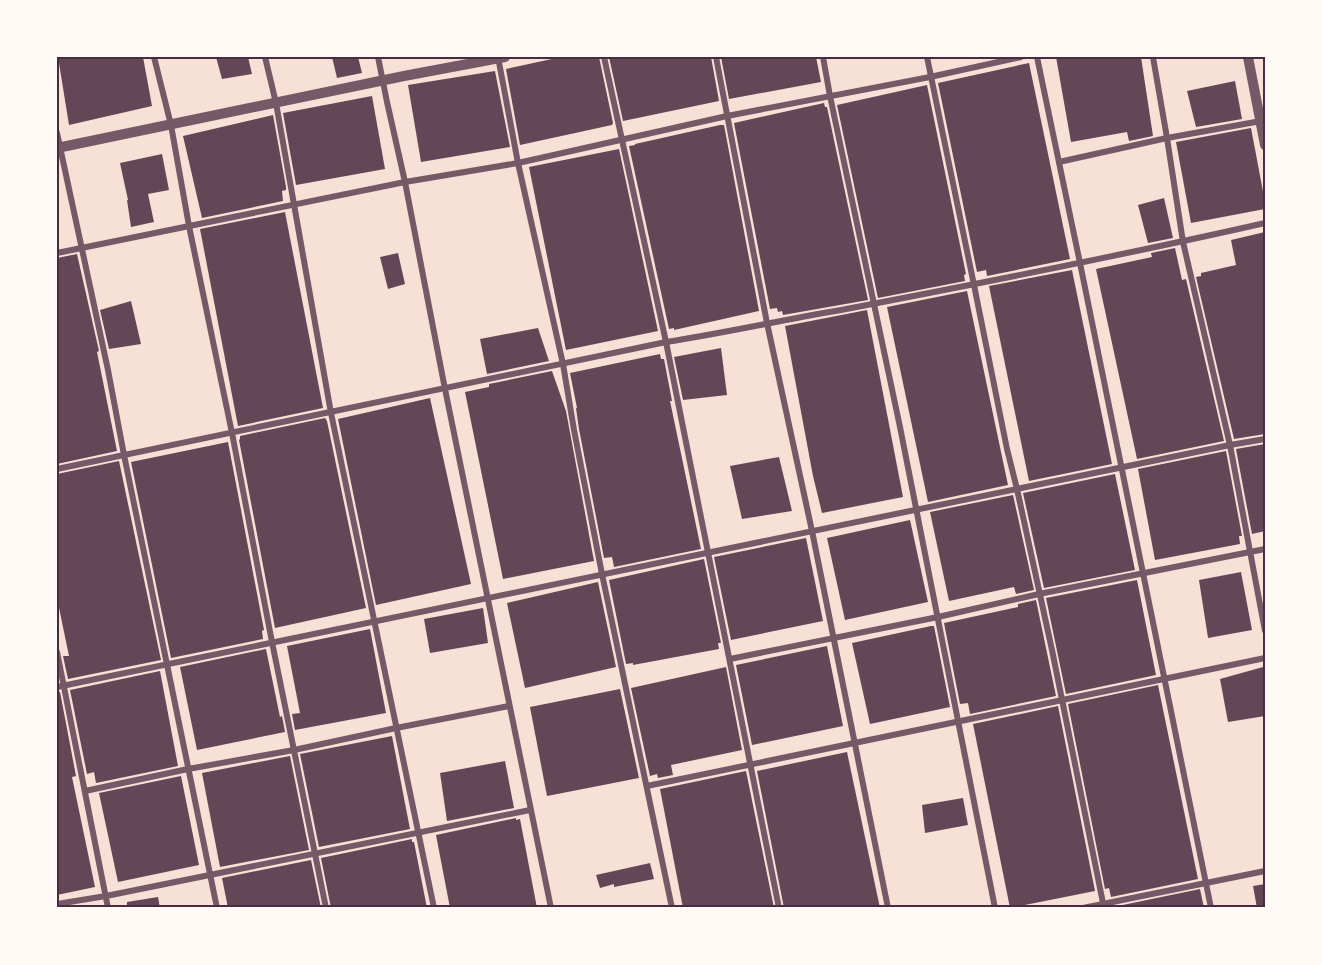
<svg xmlns="http://www.w3.org/2000/svg" width="1322" height="965" viewBox="0 0 1322 965" font-family="Ubuntu,sans-serif">
<rect width="100%" height="100%" fill="#f7e1d7"/>
<g fill="#644757">
<polygon points="58,57 143,57 152,106 69,125"/>
<polygon points="216,57 248,57 252,74 222,79"/>
<polygon points="332,57 358,57 362,73 337,78"/>
<polygon points="561,57 599,57 613,123 612,125 520,145 506,69"/>
<polygon points="609,57 711,57 719,101 623,121"/>
<polygon points="721,57 816,57 821,82 729,99"/>
<polygon points="1056,57 1141,57 1153,136 1129,141 1127,132 1071,142"/>
<polygon points="1029,63 1070,259 987,276 986,270 977,272 938,83"/>
<polygon points="495,71 510,147 421,162 408,85"/>
<polygon points="1235,81 1242,119 1196,127 1187,91"/>
<polygon points="927,85 966,274 964,275 965,281 878,298 837,105"/>
<polygon points="372,96 385,169 296,185 283,113"/>
<polygon points="824,103 825,107 827,107 868,300 783,315 782,311 778,312 777,308 770,309 734,123"/>
<polygon points="273,115 286,187 286,190 282,191 283,201 202,218 183,136"/>
<polygon points="720,125 724,125 759,311 674,330 674,328 669,329 629,146 635,145 635,144"/>
<polygon points="1251,128 1265,202 1265,209 1191,223 1176,142"/>
<polygon points="619,149 658,331 566,350 529,167"/>
<polygon points="162,154 169,190 148,194 154,222 131,227 127,200 128,200 120,163"/>
<polygon points="1164,198 1173,238 1148,243 1138,205"/>
<polygon points="285,212 323,408 238,426 200,229"/>
<polygon points="1265,232 1265,434 1234,439 1196,277 1201,276 1201,273 1236,265 1231,240"/>
<polygon points="1175,248 1182,280 1186,279 1224,441 1137,459 1096,269 1152,257 1151,253"/>
<polygon points="398,253 405,284 388,289 380,257"/>
<polygon points="77,254 99,351 97,352 117,451 57,464 57,258"/>
<polygon points="1072,270 1112,464 1029,481 989,286"/>
<polygon points="967,291 1008,485 928,502 887,307"/>
<polygon points="131,301 141,344 109,349 100,310"/>
<polygon points="867,310 903,497 822,513 813,476 785,326"/>
<polygon points="538,328 549,361 487,374 480,339"/>
<polygon points="721,348 727,395 683,400 674,357"/>
<polygon points="660,354 661,359 664,359 672,401 670,401 701,549 614,567 612,557 604,558 579,429 576,408 577,408 570,373"/>
<polygon points="552,371 566,411 594,561 503,579 465,392 489,387 489,384"/>
<polygon points="430,398 471,584 376,605 338,419"/>
<polygon points="325,418 327,421 366,608 275,628 239,440 240,439 240,436"/>
<polygon points="228,442 264,630 262,631 263,639 171,658 131,462"/>
<polygon points="1265,444 1265,531 1252,534 1236,449"/>
<polygon points="1226,451 1242,536 1239,536 1240,544 1155,560 1138,469"/>
<polygon points="779,457 792,511 742,519 730,466"/>
<polygon points="119,461 161,660 68,679 63,656 69,656 57,598 57,474"/>
<polygon points="1115,474 1135,570 1044,588 1023,493"/>
<polygon points="1013,495 1034,590 1016,594 1014,587 949,601 930,512"/>
<polygon points="910,520 928,602 845,620 827,538"/>
<polygon points="806,538 823,621 731,640 714,557"/>
<polygon points="704,559 721,643 718,643 719,649 633,665 633,663 626,664 609,580"/>
<polygon points="1241,572 1252,630 1208,638 1199,580"/>
<polygon points="1137,580 1156,675 1066,694 1046,598"/>
<polygon points="598,582 616,667 525,688 507,603"/>
<polygon points="1036,600 1056,696 970,714 968,703 960,704 944,623 1018,607 1018,604"/>
<polygon points="483,608 488,643 430,653 424,619"/>
<polygon points="931,626 934,626 950,707 870,724 852,643"/>
<polygon points="370,629 386,713 295,730 292,714 300,713 287,646"/>
<polygon points="827,646 843,726 752,745 736,665"/>
<polygon points="266,649 280,717 282,716 285,732 197,750 180,667"/>
<polygon points="726,667 742,750 671,765 673,775 658,778 657,774 650,776 631,688"/>
<polygon points="1263,667 1265,680 1265,716 1228,722 1220,679"/>
<polygon points="160,671 178,766 96,783 94,772 87,774 70,690"/>
<polygon points="1158,685 1198,879 1111,897 1109,888 1105,889 1068,704"/>
<polygon points="620,689 639,778 547,796 530,707"/>
<polygon points="57,692 60,692 76,776 72,777 95,887 57,895"/>
<polygon points="1058,706 1095,891 1010,908 973,724"/>
<polygon points="392,736 410,829 319,847 300,754"/>
<polygon points="847,752 880,908 784,908 757,771"/>
<polygon points="290,756 309,850 220,867 202,773"/>
<polygon points="505,761 514,808 447,821 440,773"/>
<polygon points="746,771 774,908 683,908 660,789"/>
<polygon points="181,776 199,865 118,882 99,793"/>
<polygon points="963,798 968,825 925,833 922,805"/>
<polygon points="516,818 516,820 520,819 537,908 450,908 436,835"/>
<polygon points="412,839 412,842 414,842 427,908 331,908 321,858"/>
<polygon points="311,860 321,908 228,908 222,878"/>
<polygon points="650,863 654,879 614,887 614,884 600,888 596,875"/>
<polygon points="1265,884 1265,908 1257,908 1253,886"/>
<polygon points="1200,889 1204,908 1113,907"/>
<polygon points="158,897 160,908 127,908 127,902"/>
</g>
<g fill="none" stroke-linecap="round" stroke-linejoin="round">
<g stroke="#755966" stroke-width="6">
<polyline points="154,57 171,125 189,226 232,433 272,642 326,908"/>
<polyline points="265,57 276,103 331,413 434,908"/>
<polyline points="378,57 387,102 405,182 445,389 551,908"/>
<polyline points="498,57 518,163 563,364 574,430 602,574 672,908"/>
<polyline points="604,57 666,342 779,908"/>
<polyline points="716,57 767,323 812,531 888,908"/>
<polyline points="823,57 830,96 900,427 995,908"/>
<polyline points="927,57 974,285 1007,449 1017,489 1052,650 1104,908"/>
<polyline points="1037,57 1080,263 1211,908"/>
<polyline points="1153,57 1167,138 1183,242 1230,445 1265,631"/>
<polyline points="57,133 108,370 124,455 217,908"/>
<polyline points="1059,162 1167,138 1261,121"/>
<polyline points="57,253 405,182 518,163 727,116 930,77 1021,57"/>
<path d="M 57,469 L 666,342 C 724,333 782,320 841,310 C 982,283 1124,255 1265,223"/>
<polyline points="57,652 108,908"/>
<polyline points="730,659 938,617 1039,594 1265,549"/>
<polyline points="57,687 1230,445 1265,439"/>
<polyline points="647,786 1265,658"/>
<polyline points="85,791 188,769 294,750 396,728 509,706"/>
<polyline points="57,904 106,896 530,810"/>
<polyline points="1083,908 1265,871"/>
</g>
<g stroke="#755966" stroke-width="10">
<polyline points="1248,57 1265,145"/>
<polyline points="57,148 404,76 505,57"/>
</g>
</g>
<rect width="1322" height="965" fill="none" stroke="#fffaf5" stroke-width="117"/>
<rect x="58" y="58" width="1206" height="848" fill="none" stroke="#4a2c40" stroke-width="2"/>
</svg>
